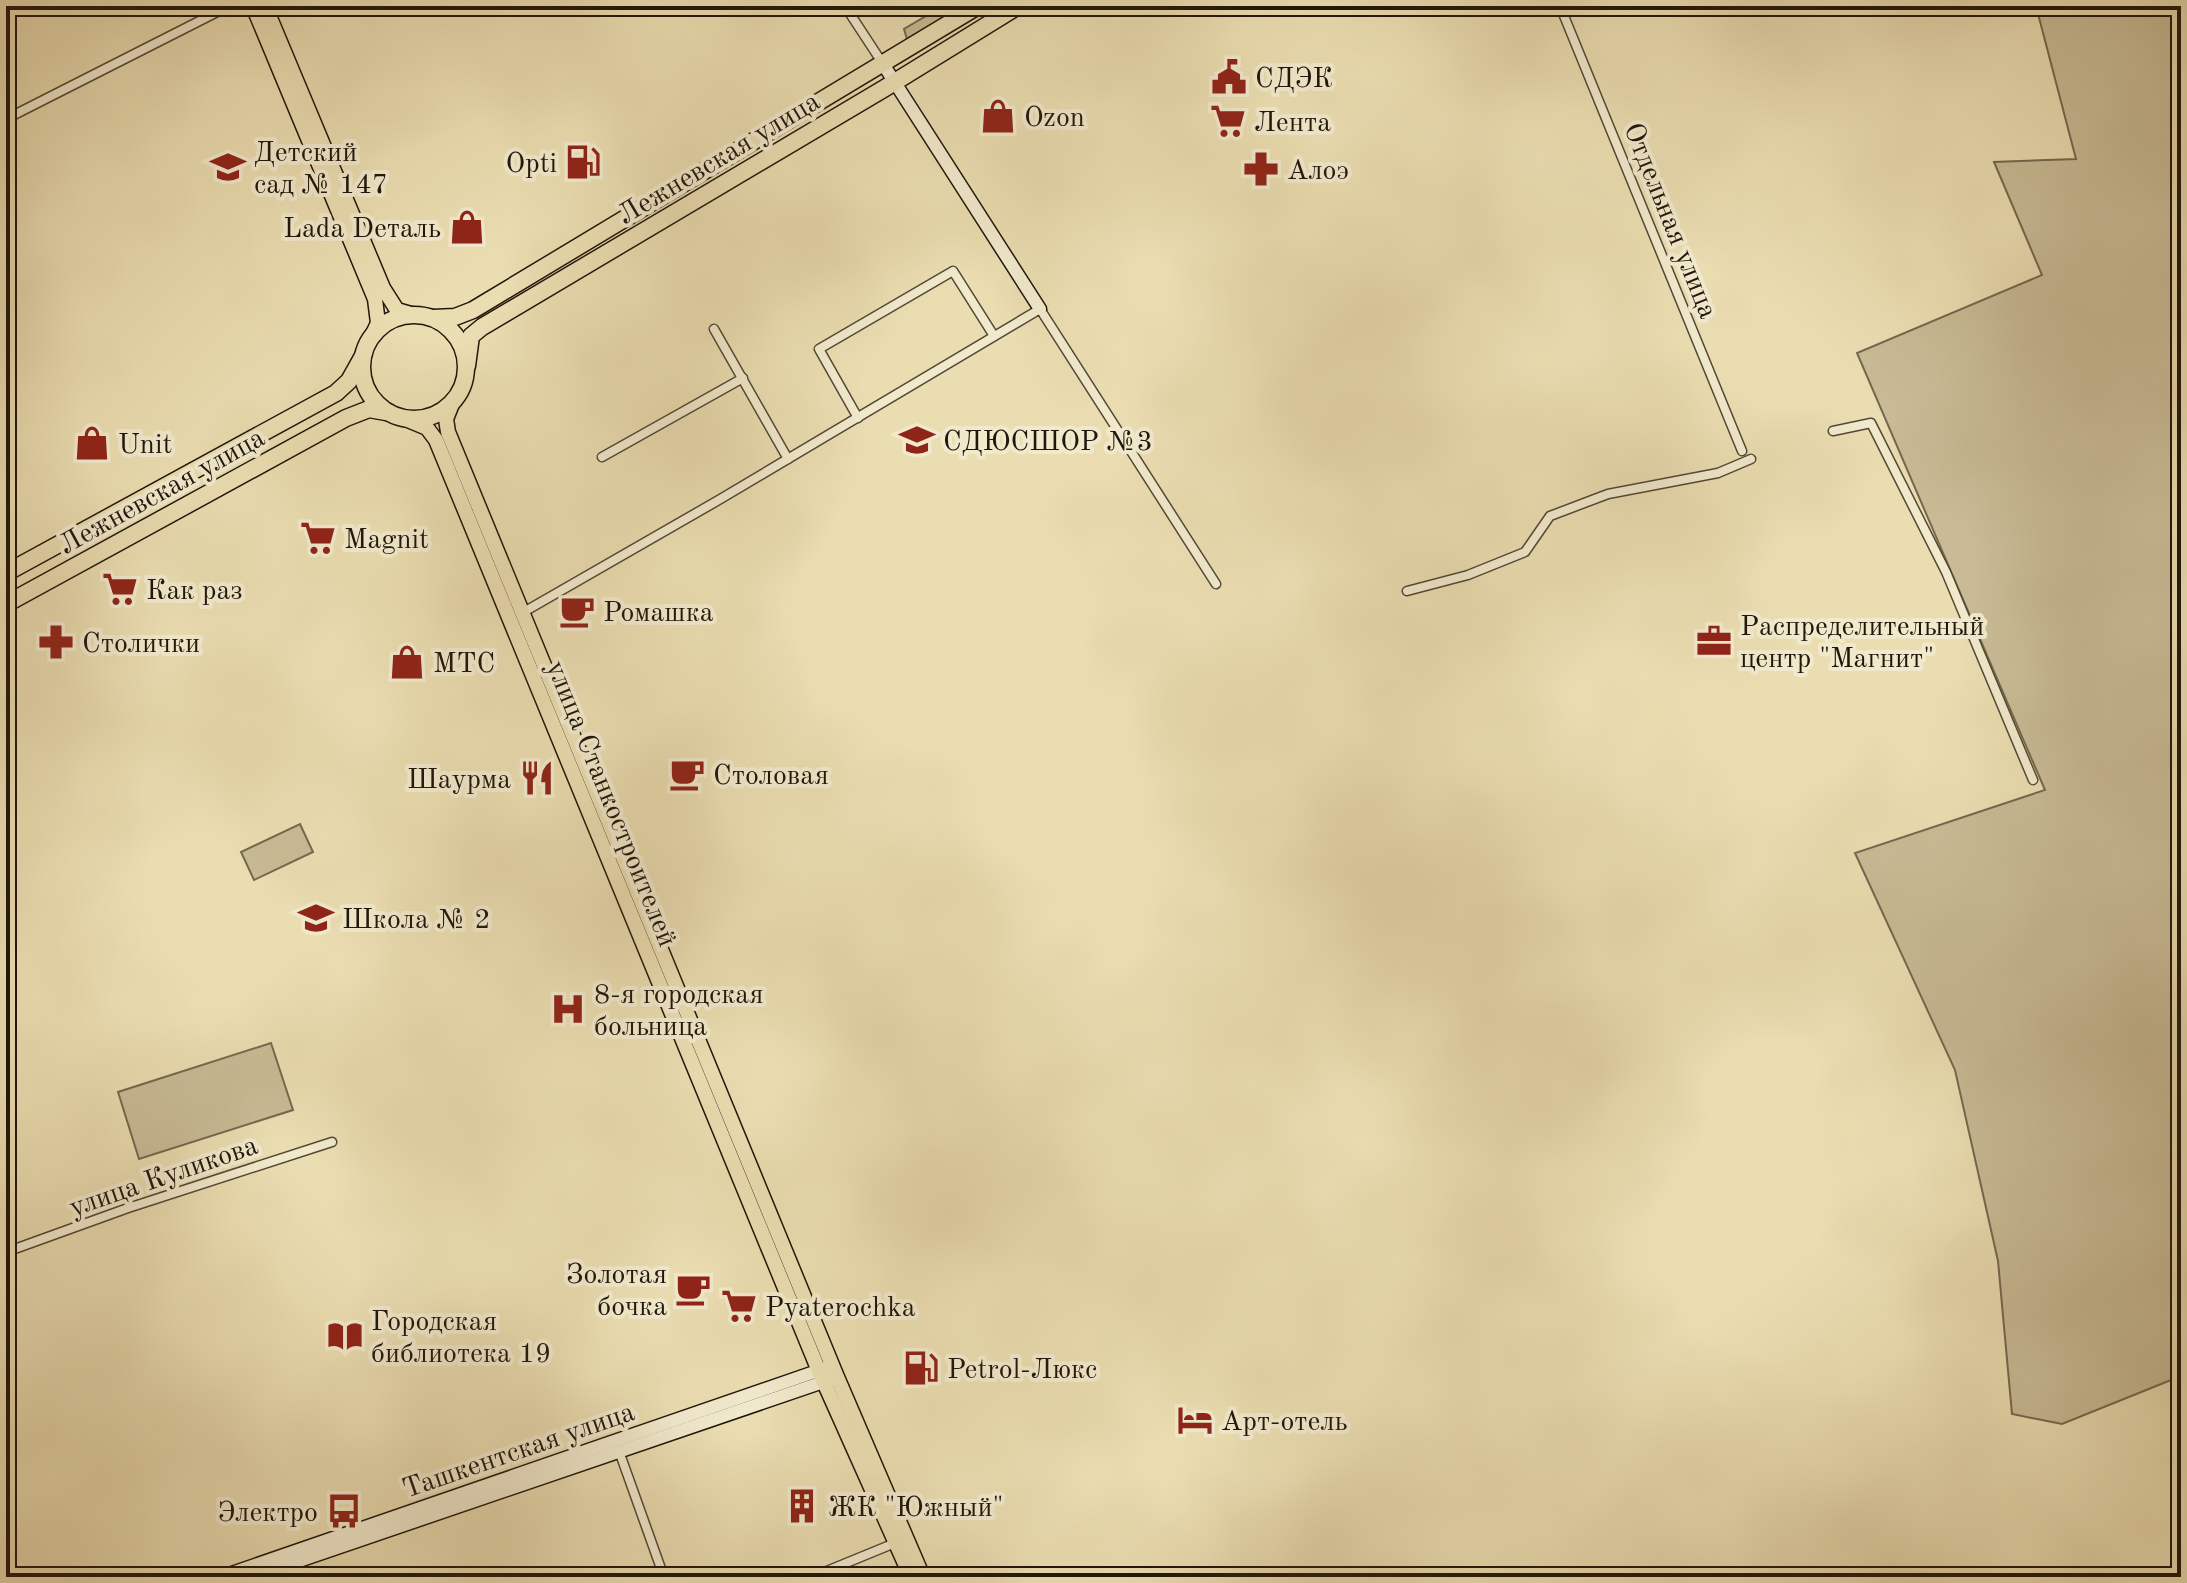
<svg xmlns="http://www.w3.org/2000/svg" width="2187" height="1583" viewBox="0 0 2187 1583" font-family="'Old Standard TT',serif">
<rect width="100%" height="100%" fill="#eaddb1"/>
<filter id="stains"><feTurbulence type="fractalNoise" baseFrequency=".0025" numOctaves="4"/><feColorMatrix values="0 0 0 0 .2 0 0 0 0 .09 0 0 0 0 .02 0 0 0 .5 -.17"/></filter>
<radialGradient id="worn" r=".72"><stop offset=".6" stop-color="#630" stop-opacity="0"/><stop offset="1" stop-color="#630" stop-opacity=".3"/></radialGradient>
<g fill="#c8bb95" stroke="#746850" stroke-width="2">
<polygon points="943,6 963,6 907,39 904,29"/>
<polygon points="2036,6 2181,6 2181,1376 2062,1424 2012,1414 1998,1261 1955,1070 1855,853 2045,790 1857,353 2042,275 1994,162 2076,159"/>
<polygon points="300,824 313,852 254,880 241,852"/>
<polygon points="271,1043 293,1110 139,1159 118,1092"/>
</g>
<g fill="none" stroke-linecap="round" stroke-linejoin="round">
<g stroke="#524834" stroke-width="11">
<g id="street">
<polyline points="845,6 883,64"/>
<polyline points="1560,6 1742,451"/>
<polyline points="6,119 229,6"/>
<polyline points="714,329 788,459"/>
<polyline points="858,418 819,349 953,271 994,336"/>
<polyline points="1833,431 1871,423 1946,572 2033,780"/>
<polyline points="602,457 743,378"/>
<polyline points="1407,591 1468,575 1525,552 1550,516 1608,494 1718,473 1751,459"/>
<polyline points="522,613 717,501 1040,309 1216,584"/>
<polyline points="9,1251 128,1208 332,1142"/>
<polyline points="619,1451 664,1577"/>
<polyline points="6,1558 12,1577"/>
<polyline points="812,1577 895,1543"/>
</g>
</g>
<g stroke="#20160a" stroke-width="15">
<g id="secondary">
<polyline points="883,64 1040,309"/>
<polyline points="220,1577 826,1368"/>
<polyline points="252,1577 832,1379"/>
</g>
</g>
<g stroke="#20160a" stroke-width="17">
<g id="primary">
<polyline points="253,6 375,299 378,323 372,336"/>
<polyline points="265,6 383,288 397,310 414,315"/>
<polyline points="452,404 446,419 448,432 837,1377 923,1577"/>
<polyline points="403,418 427,428 436,440 819,1371 911,1577"/>
</g>
</g>
<g stroke="#20160a" stroke-width="19">
<g id="highway">
<circle cx="414" cy="367" r="52"/>
<polyline points="433,318 455,317 473,310 978,6"/>
<polyline points="467,366 471,336 482,327 885,88 1018,6"/>
<polyline points="6,573 336,393 349,381 363,356"/>
<polyline points="6,604 346,418 369,409 386,412"/>
</g>
</g>
<use href="#street" stroke="#f1e9cc" stroke-width="8"/>
<use href="#secondary" stroke="#f1e9cc" stroke-width="12"/>
<use href="#primary" stroke="#eaddb1" stroke-width="14"/>
<use href="#highway" stroke="#eaddb1" stroke-width="16"/>
</g>
<defs>
<g id="civic-bare" transform="scale(2.76)"><path d="M-.6-6.5H3V-4.5H.6V-3L4-1V1h2V6H-6V1h2V-1L-.6-3ZM-1.2 2.5V6h2.4V2.5Z" fill="#8f2418" stroke="#f1e9cc" stroke-width="2.5" paint-order="stroke"/></g>
<g id="shop-bare" transform="scale(2.76)"><path d="M-5-2.5h2.3a2.7 3.5 0 0 1 5.4 0H5L5.5 6h-11ZM-1.5-2.5h3a1.5 2.3 0 0 0-3 0Z" fill="#8f2418" stroke="#f1e9cc" stroke-width="2.5" paint-order="stroke"/></g>
<g id="supermarket-bare" transform="scale(2.76)"><path d="M-6-5.5h2.5l.6 2H6L4.5 2H-2.5L-4.4-4H-6ZM-1.5 3.2a1.3 1.3 0 1 0 .1 0ZM3 3.2a1.3 1.3 0 1 0 .1 0Z" fill="#8f2418" stroke="#f1e9cc" stroke-width="2.5" paint-order="stroke"/></g>
<g id="fuel-bare" transform="scale(2.76)"><path d="M-5.5-6h7V0h2V4h1.3V-2.5L3-4.5l.8-.8L6-3V5H2.5V1h-1V6h-7ZM-4.2-4.7v3.2H.2V-4.7Z" fill="#8f2418" stroke="#f1e9cc" stroke-width="2.5" paint-order="stroke"/></g>
<g id="school-bare" transform="scale(2.76)"><path d="M0-5L7-2L0 1L-7-2ZM-4 1L0 2.5L4 1V4Q0 6-4 4Z" fill="#8f2418" stroke="#f1e9cc" stroke-width="2.5" paint-order="stroke"/></g>
<g id="pharmacy-bare" transform="scale(2.76)"><path d="M-2-6h4v4h4v4h-4v4h-4v-4h-4v-4h4Z" fill="#8f2418" stroke="#f1e9cc" stroke-width="2.5" paint-order="stroke"/></g>
<g id="university-bare" transform="scale(2.76)"><path d="M0-5L7-2L0 1L-7-2ZM-4 1L0 2.5L4 1V4Q0 6-4 4Z" fill="#8f2418" stroke="#f1e9cc" stroke-width="2.5" paint-order="stroke"/></g>
<g id="cafe-bare" transform="scale(2.76)"><path d="M-5.5-4.5H6V0H3Q3 3.5 0 3.5H-2.5Q-5.5 3.5-5.5 0ZM3-3.2v2h1.7v-2ZM-6 4.5H4V6H-6Z" fill="#8f2418" stroke="#f1e9cc" stroke-width="2.5" paint-order="stroke"/></g>
<g id="office-bare" transform="scale(2.76)"><path d="M-6-3h4V-5.5h4V-3h4V5H-6ZM-1-4.5V-3h2v-1.5ZM-6 0V1H6V0Z" fill="#8f2418" stroke="#f1e9cc" stroke-width="2.5" paint-order="stroke"/></g>
<g id="restaurant-bare" transform="scale(2.76)"><path d="M-5-6h1v4h1v-4h1v4h1v-4h1v5L-1.5 .5V6h-2V.5L-5-1ZM5-6V6H3V1.5H1.5Q1.5-4 5-6Z" fill="#8f2418" stroke="#f1e9cc" stroke-width="2.5" paint-order="stroke"/></g>
<g id="hospital-bare" transform="scale(2.76)"><path d="M-5-5h3v3.5h4V-5h3V5h-3V1.5h-4V5h-3Z" fill="#8f2418" stroke="#f1e9cc" stroke-width="2.5" paint-order="stroke"/></g>
<g id="library-bare" transform="scale(2.76)"><path d="M-6-4Q-3-5.5-.7-3.5V5Q-3 3-6 4ZM6-4Q3-5.5 .7-3.5V5Q3 3 6 4Z" fill="#8f2418" stroke="#f1e9cc" stroke-width="2.5" paint-order="stroke"/></g>
<g id="hotel-bare" transform="scale(2.76)"><path d="M-6-4.5h1.5V1H6V5H4.5V3h-9V5H-6ZM-4 0a1.8 1.8 0 1 1 3.6 0ZM.5 0V-2.5h3Q6-2.5 6 0Z" fill="#8f2418" stroke="#f1e9cc" stroke-width="2.5" paint-order="stroke"/></g>
<g id="building-bare" transform="scale(2.76)"><path d="M-4-6H4V6H1V3H-1V6H-4ZM-2.5-4.3h1.7v1.8h-1.7ZM.8-4.3h1.7v1.8H.8ZM-2.5-1h1.7V.8h-1.7ZM.8-1h1.7V.8H.8Z" fill="#8f2418" stroke="#f1e9cc" stroke-width="2.5" paint-order="stroke"/></g>
<g id="bus-bare" transform="scale(2.76)"><path d="M-5-6H5V4H4V6H2V4H-2V6H-4V4H-5ZM-3.5-4V0h7V-4ZM-3.5 1.2v1.5H-2V1.2ZM2 1.2v1.5H3.5V1.2Z" fill="#8f2418" stroke="#f1e9cc" stroke-width="2.5" paint-order="stroke"/></g>
</defs>
<g fill-rule="evenodd">
<use href="#civic-bare" x="1229" y="77"/>
<use href="#shop-bare" x="998" y="116"/>
<use href="#supermarket-bare" x="1228" y="121"/>
<use href="#fuel-bare" x="583" y="162"/>
<use href="#school-bare" x="228" y="167"/>
<use href="#pharmacy-bare" x="1261" y="169"/>
<use href="#shop-bare" x="467" y="227"/>
<use href="#university-bare" x="917" y="440"/>
<use href="#shop-bare" x="92" y="443"/>
<use href="#supermarket-bare" x="318" y="538"/>
<use href="#supermarket-bare" x="120" y="589"/>
<use href="#cafe-bare" x="577" y="611"/>
<use href="#office-bare" x="1714" y="641"/>
<use href="#pharmacy-bare" x="56" y="642"/>
<use href="#shop-bare" x="407" y="662"/>
<use href="#cafe-bare" x="687" y="774"/>
<use href="#restaurant-bare" x="537" y="778"/>
<use href="#school-bare" x="316" y="918"/>
<use href="#hospital-bare" x="568" y="1009"/>
<use href="#cafe-bare" x="693" y="1289"/>
<use href="#supermarket-bare" x="739" y="1306"/>
<use href="#library-bare" x="345" y="1336"/>
<use href="#fuel-bare" x="921" y="1368"/>
<use href="#hotel-bare" x="1195" y="1420"/>
<use href="#building-bare" x="802" y="1506"/>
<use href="#bus-bare" x="344" y="1511"/>
</g>
<g text-anchor="middle" stroke-width="8" stroke-linejoin="round" paint-order="stroke">
<g font-size="28" fill="#20160a" stroke="#f1e9cc" text-anchor="start">
<text x="1255" y="87">СДЭК</text>
<text x="1024" y="126">Ozon</text>
<text x="1254" y="131">Лента</text>
<text x="254" y="161">Детский<tspan x="254" dy="32">сад № 147</tspan></text>
<text x="557" y="172" text-anchor="end">Opti</text>
<text x="1287" y="179">Алоэ</text>
<text x="441" y="237" text-anchor="end">Lada Dеталь</text>
<text x="943" y="450">СДЮСШОР №3</text>
<text x="118" y="453">Unit</text>
<text x="344" y="548">Magnit</text>
<text x="146" y="599">Как раз</text>
<text x="603" y="621">Ромашка</text>
<text x="1740" y="635">Распределительный<tspan x="1740" dy="32">центр "Магнит"</tspan></text>
<text x="82" y="652">Столички</text>
<text x="433" y="672">МТС</text>
<text x="713" y="784">Столовая</text>
<text x="511" y="788" text-anchor="end">Шаурма</text>
<text x="342" y="928">Школа № 2</text>
<text x="594" y="1003">8-я городская<tspan x="594" dy="32">больница</tspan></text>
<text x="667" y="1283" text-anchor="end">Золотая<tspan x="667" dy="32">бочка</tspan></text>
<text x="765" y="1316">Pyaterochka</text>
<text x="371" y="1330">Городская<tspan x="371" dy="32">библиотека 19</tspan></text>
<text x="947" y="1378">Petrol-Люкс</text>
<text x="1221" y="1430">Арт-отель</text>
<text x="828" y="1516">ЖК "Южный"</text>
<text x="318" y="1521" text-anchor="end">Электро</text>
</g>
<g font-size="28" fill="#20160a" stroke="#f1e9cc">
<text transform="translate(718 157) rotate(-31)" y="10">Лежневская улица</text>
<text transform="translate(1672 220) rotate(68)" y="10">Отдельная улица</text>
<text transform="translate(161 490) rotate(-29)" y="10">Лежневская улица</text>
<text transform="translate(613 803) rotate(68)" y="10">улица Станкостроителей</text>
<text transform="translate(163 1175) rotate(-19)" y="10">улица Куликова</text>
<text transform="translate(518 1449) rotate(-19)" y="10">Ташкентская улица</text>
</g>
</g>
<rect width="2187" height="1583" fill="none" stroke="#eaddb1" stroke-width="32"/>
<rect x="8" y="8" width="2171" height="1567" fill="none" stroke="#20160a" stroke-width="4"/>
<rect x="16" y="16" width="2155" height="1551" fill="none" stroke="#20160a" stroke-width="2"/>
<rect width="100%" height="100%" filter="url(#stains)"/>
<rect width="100%" height="100%" fill="url(#worn)"/>
</svg>
